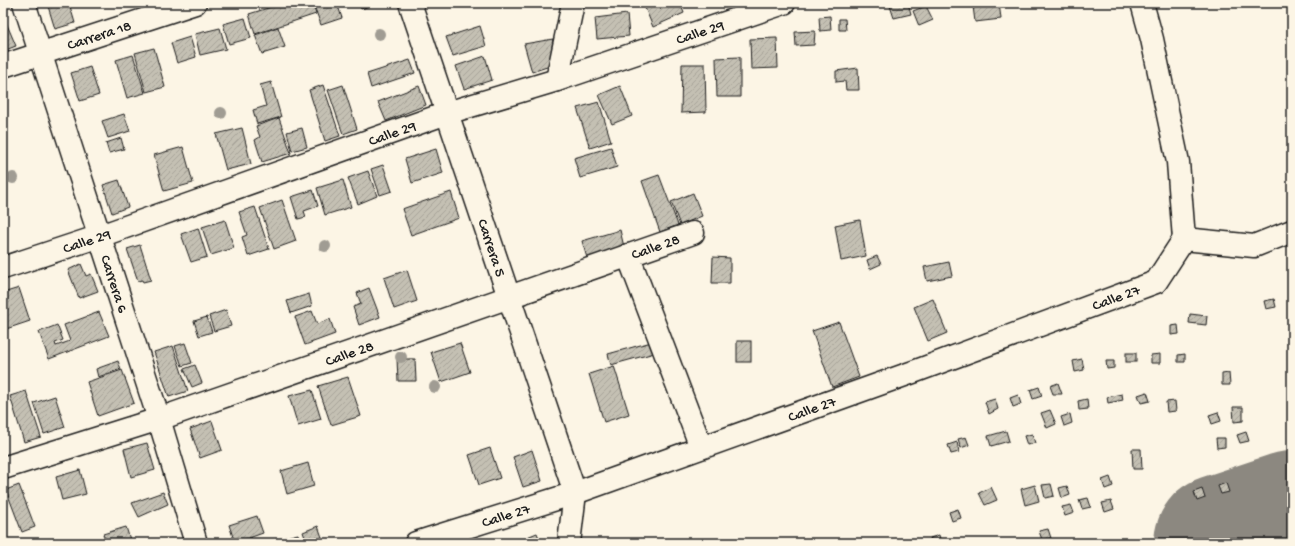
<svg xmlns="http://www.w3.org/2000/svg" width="1295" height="546" viewBox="0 0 1295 546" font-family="'Gochi Hand',sans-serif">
<defs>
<pattern id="building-hatch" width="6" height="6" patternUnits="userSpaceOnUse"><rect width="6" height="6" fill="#c4c0b3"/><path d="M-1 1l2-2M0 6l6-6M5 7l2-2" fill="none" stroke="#a8a499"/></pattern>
</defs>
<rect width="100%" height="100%" fill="#fcf5e5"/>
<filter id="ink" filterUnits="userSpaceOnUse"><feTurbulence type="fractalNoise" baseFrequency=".025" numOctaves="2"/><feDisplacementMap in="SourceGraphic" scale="8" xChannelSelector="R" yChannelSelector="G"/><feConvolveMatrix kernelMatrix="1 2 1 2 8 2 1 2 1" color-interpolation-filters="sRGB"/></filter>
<g filter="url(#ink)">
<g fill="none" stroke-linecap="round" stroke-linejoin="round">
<polyline stroke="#8c8880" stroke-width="138" points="1223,543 1292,520"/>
</g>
<g fill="url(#building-hatch)" stroke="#1c1c1c">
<polygon points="47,3 69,3 75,23 55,29"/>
<polygon points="284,3 312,3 316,14 255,34 249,14"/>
<polygon points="313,3 337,3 342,18 321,25"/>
<polygon points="337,3 351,3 339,8"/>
<polygon points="359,3 378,3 361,9"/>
<polygon points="643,3 680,3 684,13 653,27"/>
<polygon points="724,3 743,3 725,7"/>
<polygon points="889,3 908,3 911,14 894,18"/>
<polygon points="999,3 1001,19 975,22 973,6"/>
<polygon points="926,6 933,20 919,26 913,11"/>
<polygon points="627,14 629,36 597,39 595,18"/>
<polygon points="830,16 831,30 820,31 819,17"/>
<polygon points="245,18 251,38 229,44 223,24"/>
<polygon points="839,19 845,19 846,30 839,30"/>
<polygon points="3,20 5,20 16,46 3,51"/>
<polygon points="480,26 486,46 453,56 446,37"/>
<polygon points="278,27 285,47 262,54 255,35"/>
<polygon points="220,28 226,49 200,55 195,34"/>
<polygon points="815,31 814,45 796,46 795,32"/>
<polygon points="190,37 196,57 177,63 171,43"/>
<polygon points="777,38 778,68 751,69 750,39"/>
<polygon points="553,39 550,66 532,72 524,44"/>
<polygon points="154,48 165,87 146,92 135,53"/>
<polygon points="133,55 145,93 127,98 116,60"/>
<polygon points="485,56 492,80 464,89 456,66"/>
<polygon points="740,57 740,97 717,97 716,58"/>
<polygon points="410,60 415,73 371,88 367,74"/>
<polygon points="682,64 705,64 706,112 681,113"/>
<polygon points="90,67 99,95 80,101 71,73"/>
<polygon points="858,68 859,90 846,90 845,81 836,82 836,71"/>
<polygon points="271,82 281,117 257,124 253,110 266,106 260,85"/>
<polygon points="323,85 340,136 325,141 309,90"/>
<polygon points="343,85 357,129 343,134 328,90"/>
<polygon points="419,86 426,105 386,121 378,102"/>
<polygon points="620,86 632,116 612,124 599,95"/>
<polygon points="599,102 611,141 590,148 577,108"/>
<polygon points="124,114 130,131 108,138 102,121"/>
<polygon points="279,118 291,153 262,162 255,140 260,137 256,126"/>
<polygon points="242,128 251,164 226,170 216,134"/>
<polygon points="302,128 307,147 292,151 287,132"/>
<polygon points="121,138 124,149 109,153 106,143"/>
<polygon points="183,147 193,183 164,191 154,155"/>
<polygon points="611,147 617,167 580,178 574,158"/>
<polygon points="436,149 443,173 412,183 405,159"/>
<polygon points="383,165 392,191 380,195 371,169"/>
<polygon points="368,171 377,196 358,204 348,178"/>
<polygon points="659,175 678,225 660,232 642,181"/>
<polygon points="119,180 128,207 112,213 103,185"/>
<polygon points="343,180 351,207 325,215 317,188"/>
<polygon points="313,190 318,206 304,211 306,217 298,219 291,197"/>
<polygon points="451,192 459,218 411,235 402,209"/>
<polygon points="693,193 702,216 680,225 671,202"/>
<polygon points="282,200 296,241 274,249 260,208"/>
<polygon points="255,207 269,249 248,256 242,237 247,235 239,212"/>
<polygon points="225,220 234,248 211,255 202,227"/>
<polygon points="860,220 866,256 841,261 835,225"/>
<polygon points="198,228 207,257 191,262 181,234"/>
<polygon points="620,230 624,247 587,258 582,241"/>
<polygon points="140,245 151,280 143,282 142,280 138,281 127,249"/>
<polygon points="877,256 881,264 870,269 867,260"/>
<polygon points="713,257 730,258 730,283 712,283"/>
<polygon points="949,262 952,276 927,281 924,267"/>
<polygon points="81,264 86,276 91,274 98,291 79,298 68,270"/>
<polygon points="407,270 417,301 394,309 384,278"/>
<polygon points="19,288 30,321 3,330 3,293"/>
<polygon points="369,288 380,317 359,325 353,307 361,304 357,293"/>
<polygon points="309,294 312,306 291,313 287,301"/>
<polygon points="933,299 947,333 928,341 914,307"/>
<polygon points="1274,299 1276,307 1266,309 1264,301"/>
<polygon points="226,310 231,326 214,331 209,316"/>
<polygon points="312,311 317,324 330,319 335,334 305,345 295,317"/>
<polygon points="99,312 109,336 49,359 39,332 57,325 63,340 55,343 56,346 70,341 64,325"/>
<polygon points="1190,314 1207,316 1206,325 1189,323"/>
<polygon points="207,317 212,332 199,336 194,321"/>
<polygon points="839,322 859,377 832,387 812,331"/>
<polygon points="1178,325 1179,334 1171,335 1171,326"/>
<polygon points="655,341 658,352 611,365 608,354"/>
<rect x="737" y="341" width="14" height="21"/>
<polygon points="185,343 192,363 182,366 175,346"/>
<polygon points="460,343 470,372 441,382 431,352"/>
<polygon points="173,346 188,391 169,397 154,352"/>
<rect x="1126" y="353" width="10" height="9"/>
<polygon points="1160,354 1160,363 1151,363 1151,355"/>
<polygon points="1185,354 1185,362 1178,362 1178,355"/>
<polygon points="397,359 415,359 416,381 398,381"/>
<polygon points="1082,359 1084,370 1075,372 1073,361"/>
<polygon points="118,361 121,369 98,377 96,369"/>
<polygon points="1106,361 1114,361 1114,368 1107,369"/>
<polygon points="195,365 202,383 192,387 184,369"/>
<polygon points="614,366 629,414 604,422 589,374"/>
<polygon points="122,370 134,403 98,416 87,382"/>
<polygon points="1229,373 1230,385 1222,385 1222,374"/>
<polygon points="348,377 361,416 331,425 318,386"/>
<polygon points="1058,383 1062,394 1053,394 1050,386"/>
<polygon points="1039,387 1042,396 1033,399 1030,390"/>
<polygon points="312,390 321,419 298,426 289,396"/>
<polygon points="26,391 41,437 24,442 10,396"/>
<polygon points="1147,392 1150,401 1141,403 1138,395"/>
<polygon points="1122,394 1123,400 1108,403 1107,397"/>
<polygon points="1018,395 1021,404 1013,407 1010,398"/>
<polygon points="55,396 65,427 44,434 34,403"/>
<polygon points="995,399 998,409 989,414 985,402"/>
<polygon points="1087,399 1088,409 1079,410 1078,401"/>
<polygon points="1175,401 1176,411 1167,412 1166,402"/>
<polygon points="1233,407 1243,407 1243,421 1234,422"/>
<polygon points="1050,410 1056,424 1047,428 1041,413"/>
<polygon points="1218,412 1221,421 1212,424 1209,415"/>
<polygon points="1070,414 1072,423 1064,426 1061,417"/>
<polygon points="212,421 222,450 200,458 190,429"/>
<polygon points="1006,431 1009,441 991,446 988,436"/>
<polygon points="1246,432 1249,441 1240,443 1237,435"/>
<polygon points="1032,434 1035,443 1027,445 1024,436"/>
<polygon points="966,437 969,445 961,448 958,439"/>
<polygon points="1216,438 1225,438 1225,447 1217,448"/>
<polygon points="957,442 959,452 951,454 948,445"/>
<polygon points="147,443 155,470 131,477 124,449"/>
<polygon points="490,448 500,478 479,485 469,455"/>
<polygon points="1132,449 1141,449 1142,469 1133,469"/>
<polygon points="532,450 542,481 523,487 513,457"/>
<polygon points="308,463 314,486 287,494 281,471"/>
<polygon points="80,470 86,494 62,500 56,477"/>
<polygon points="1110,477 1113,486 1105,489 1102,480"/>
<polygon points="1226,483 1229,492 1221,494 1218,486"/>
<polygon points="1051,484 1054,496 1045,498 1042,485"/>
<polygon points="19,485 35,527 22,532 6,490"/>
<polygon points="1035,485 1039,501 1025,505 1021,489"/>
<polygon points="1067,486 1070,495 1062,498 1059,488"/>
<polygon points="991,487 997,500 985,505 979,493"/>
<polygon points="1202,489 1205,498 1197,501 1194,492"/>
<polygon points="163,492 168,504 139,517 132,503"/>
<polygon points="1088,498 1091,507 1082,509 1079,500"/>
<polygon points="1111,501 1114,509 1105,512 1102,503"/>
<polygon points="1071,505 1074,513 1065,516 1062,507"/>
<polygon points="958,509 961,518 952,521 949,512"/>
<polygon points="257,516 263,533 235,543 229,525"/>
<polygon points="318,526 324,543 307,543 303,532"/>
<polygon points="126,527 131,543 106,543 103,534"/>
<polygon points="1048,529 1051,538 1042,540 1039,531"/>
<polygon points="537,533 541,543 529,543 527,537"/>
<polygon points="298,534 300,543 271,543 271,541"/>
<polygon points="939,535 941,543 932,543 930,538"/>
</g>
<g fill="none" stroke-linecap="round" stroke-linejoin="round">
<g stroke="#1c1c1c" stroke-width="25">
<g id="minor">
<path id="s1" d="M 24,3 L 159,419 L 196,543"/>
<path id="s2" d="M 410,3 L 575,493 L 569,543"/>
<polyline points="1142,3 1152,39 1178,162 1184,239"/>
<path id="s3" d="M 3,66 L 195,3"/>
<polyline points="557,80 573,3"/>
<polyline points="1184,239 1254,246 1292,231"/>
<polyline points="628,255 701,447"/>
<path id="s4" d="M 3,268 L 100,236 L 447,113 L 557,80 L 784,3"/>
<path id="s5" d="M 3,468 L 159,419 L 693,233"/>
<path id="s6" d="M 416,543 L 575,493 L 916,371 L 1156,282 L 1184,239"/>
</g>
</g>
<use href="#minor" stroke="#fcf5e5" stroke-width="22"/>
</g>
<g fill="#a09c93">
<circle cx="379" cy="34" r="6"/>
<circle cx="221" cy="113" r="6"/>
<circle cx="13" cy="178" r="6"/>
<circle cx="325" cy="246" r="6"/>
<circle cx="401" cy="357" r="6"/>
<circle cx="435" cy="387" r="6"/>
</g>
</g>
<g text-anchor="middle" stroke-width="4" stroke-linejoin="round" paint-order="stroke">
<g font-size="15" fill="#1c1c1c" stroke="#fcf5e5">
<text dy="5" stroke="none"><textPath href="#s4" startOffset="736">Calle 29</textPath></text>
<text dy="5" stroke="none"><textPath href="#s3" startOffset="101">Carrera 18</textPath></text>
<text dy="5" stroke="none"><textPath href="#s4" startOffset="412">Calle 29</textPath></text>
<text dy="5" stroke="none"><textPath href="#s4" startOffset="88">Calle 29</textPath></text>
<text dy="5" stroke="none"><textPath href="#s5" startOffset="689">Calle 28</textPath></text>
<text dy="5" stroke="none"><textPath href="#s2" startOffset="258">Carrera 5</textPath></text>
<text dy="5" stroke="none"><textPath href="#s1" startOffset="295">Carrera 6</textPath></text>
<text dy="5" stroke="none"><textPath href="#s6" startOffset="742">Calle 27</textPath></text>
<text dy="5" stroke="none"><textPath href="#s5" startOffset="365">Calle 28</textPath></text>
<text dy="5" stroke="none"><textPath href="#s6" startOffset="418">Calle 27</textPath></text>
<text dy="5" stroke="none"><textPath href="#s6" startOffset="94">Calle 27</textPath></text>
</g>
</g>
<rect width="1295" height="546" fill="none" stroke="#fcf5e5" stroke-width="16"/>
<rect x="8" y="8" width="1279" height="530" fill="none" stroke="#1c1c1c" stroke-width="1.5" filter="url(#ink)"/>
</svg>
